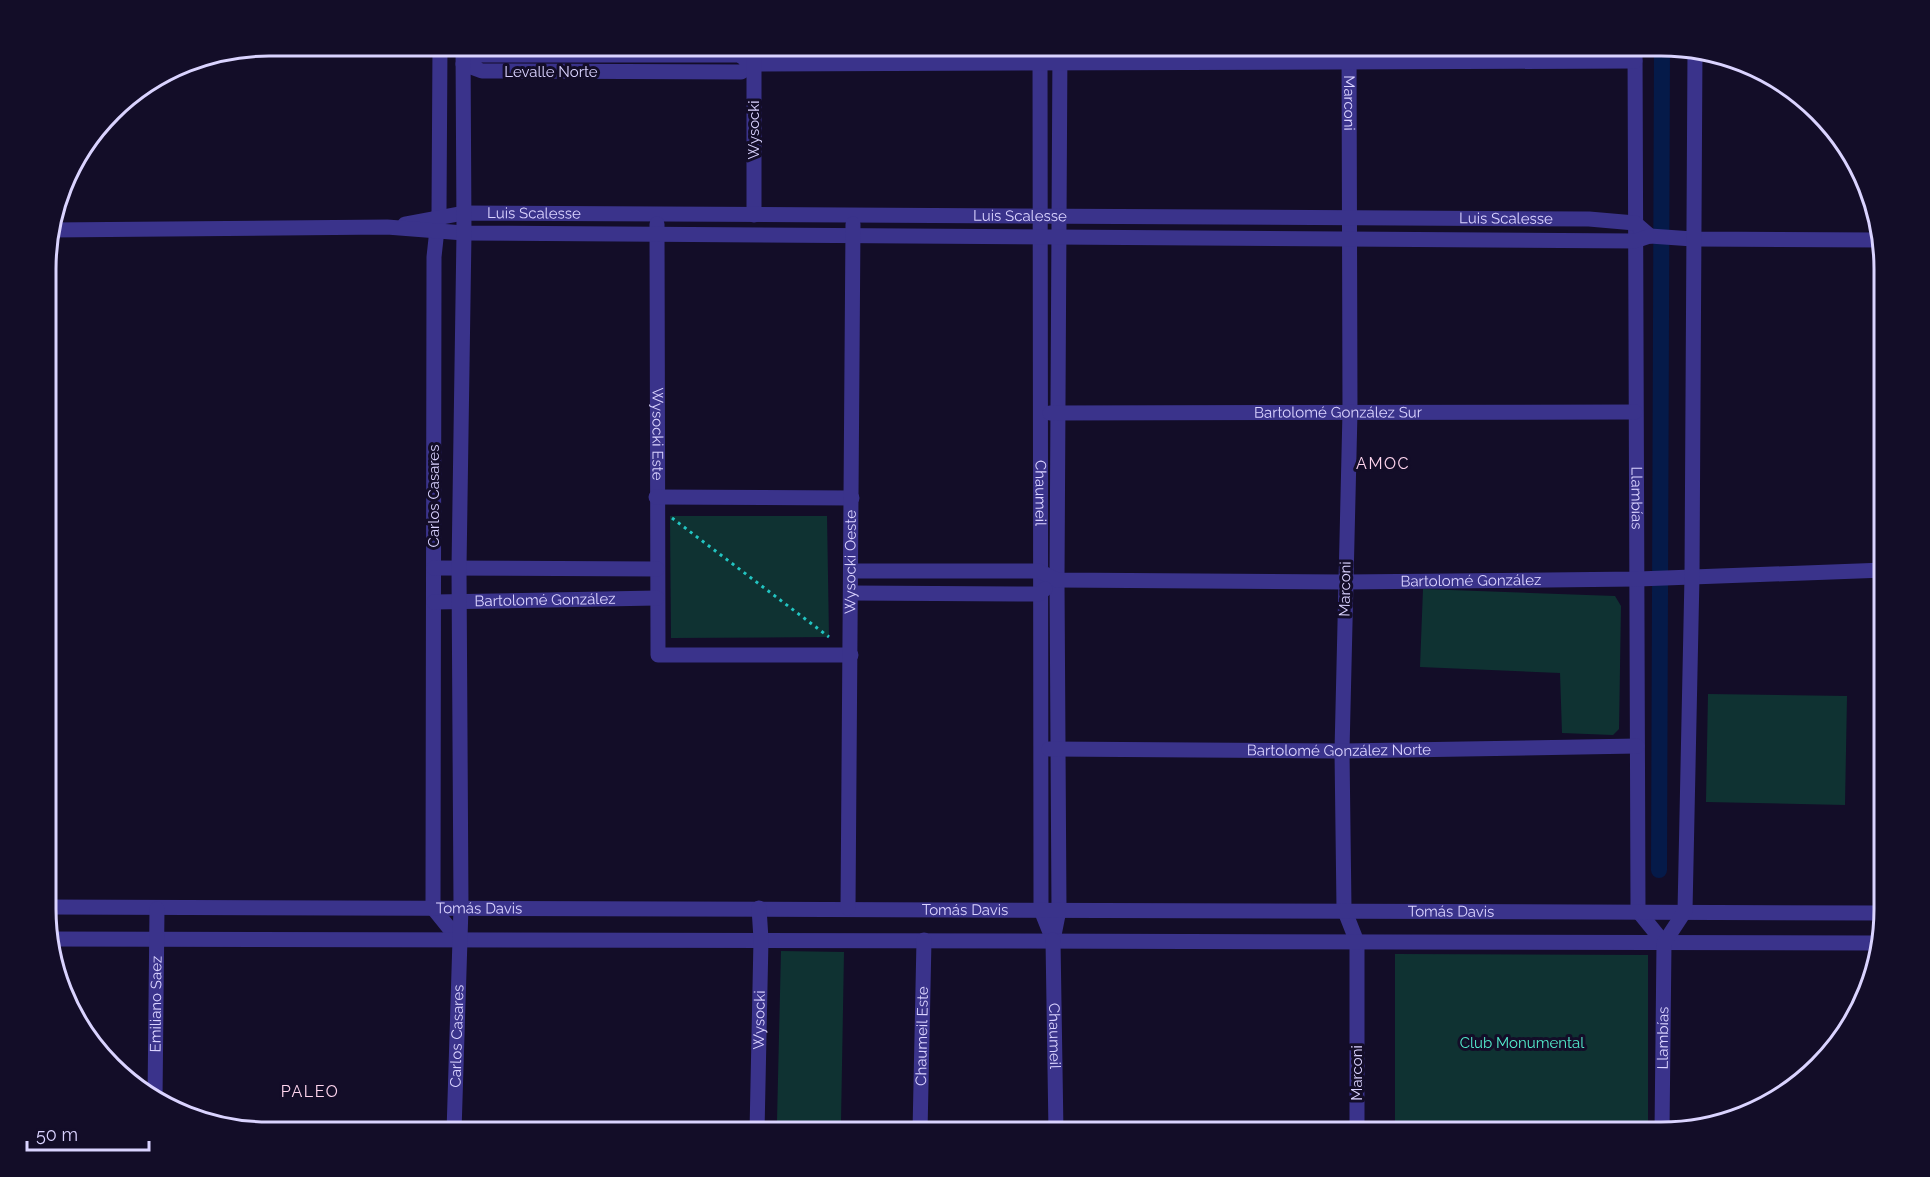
<svg xmlns="http://www.w3.org/2000/svg" width="1930" height="1177" viewBox="0 0 1930 1177" font-family="Raleway,sans-serif">
<rect width="100%" height="100%" fill="#130d28"/>
<g fill="#0f3232">
<polygon points="670,516 827,516 829,637 671,638"/>
<polygon points="1423,589 1615,596 1621,606 1619,729 1613,735 1562,733 1560,673 1420,667"/>
<polygon points="1708,694 1847,696 1845,805 1706,802"/>
<polygon points="781,951 844,952 841,1122 777,1121"/>
<polygon points="1395,954 1648,955 1648,1132 1395,1132"/>
</g>
<g fill="none" stroke-linecap="round" stroke-linejoin="round">
<polyline stroke="#051a49" stroke-width="16" points="1659,870 1662,45"/>
<polyline stroke="#22c4c1" stroke-width="3" stroke-dasharray="3 4.5" stroke-linecap="butt" points="672,518 829,637"/>
<g stroke="#3a338b" stroke-width="15">
<polyline points="440,45 439,211 434,257 433,908 458,939"/>
<path id="s1" d="M 1040,45 L 1041,910 L 1053,940 L 1059,910 L 1057,580 L 1060,45"/>
<path id="s2" d="M 1349,45 L 1350,412 L 1342,751 L 1344,909 L 1357,942 L 1357,1132"/>
<polyline points="1468,45 1468,61"/>
<path id="s3" d="M 1635,45 L 1638,911 L 1664,943"/>
<polyline points="754,64 741,72 482,71 463,64 480,55 739,55 754,64 1635,61"/>
<polyline points="754,215 754,45"/>
<path id="s4" d="M 405,224 L 464,213 L 1589,219 L 1635,223 L 1650,236"/>
<path id="s5" d="M 657,224 L 658,655 L 851,655"/>
<polyline points="50,230 387,227 464,233 1635,241 1650,236 1693,239 1880,240"/>
<path id="s6" d="M 1050,413 L 1635,412"/>
<polyline points="656,497 852,498"/>
<polyline points="434,568 657,569"/>
<path id="s7" d="M 851,571 L 1039,571 L 1057,580 L 1345,582 L 1638,579 L 1885,570"/>
<polyline points="851,593 1039,594 1045,589"/>
<path id="s8" d="M 434,602 L 657,598"/>
<path id="s9" d="M 1049,749 L 1342,751 L 1637,746"/>
<path id="s10" d="M 47,907 L 1885,913"/>
<path id="s11" d="M 848,908 L 853,224"/>
<polyline points="47,939 1878,943"/>
<path id="s12" d="M 1053,940 L 1056,1132"/>
<path id="s13" d="M 155,1100 L 157,909"/>
<path id="s14" d="M 454,1132 L 461,907 L 459,568 L 464,233 L 463,45"/>
<path id="s15" d="M 757,1132 L 761,939 L 759,908"/>
<path id="s16" d="M 920,1132 L 924,940"/>
<path id="s17" d="M 1662,1132 L 1664,943 L 1685,911 L 1692,576 L 1695,49"/>
</g>
</g>
<g text-anchor="middle" stroke-width="6" stroke-linejoin="round" paint-order="stroke">
<g font-size="15" fill="#dad3ff" stroke="#130d28">
<text x="551" y="77">Levalle Norte</text>
<text dy="5" stroke="none"><textPath href="#s2" startOffset="58">Marconi</textPath></text>
<text transform="translate(754 130) rotate(-90)" y="5">Wysocki</text>
<text dy="5" stroke="none"><textPath href="#s4" startOffset="130">Luis Scalesse</textPath></text>
<text dy="5" stroke="none"><textPath href="#s4" startOffset="616">Luis Scalesse</textPath></text>
<text dy="5" stroke="none"><textPath href="#s4" startOffset="1102">Luis Scalesse</textPath></text>
<text dy="5" stroke="none"><textPath href="#s6" startOffset="288">Bartolomé González Sur</textPath></text>
<text dy="5" stroke="none"><textPath href="#s5" startOffset="210">Wysocki Este</textPath></text>
<text dy="5" stroke="none"><textPath href="#s1" startOffset="448">Chaumeil</textPath></text>
<text transform="translate(434 496) rotate(-90)" y="5">Carlos Casares</text>
<text dy="5" stroke="none"><textPath href="#s3" startOffset="453">Llambías</textPath></text>
<text dy="5" stroke="none"><textPath href="#s11" startOffset="346">Wysocki Oeste</textPath></text>
<text dy="5" stroke="none"><textPath href="#s7" startOffset="622">Bartolomé González</textPath></text>
<text transform="translate(1345 589) rotate(-89)" y="5">Marconi</text>
<text dy="5" stroke="none"><textPath href="#s8" startOffset="111">Bartolomé González</textPath></text>
<text dy="5" stroke="none"><textPath href="#s9" startOffset="290">Bartolomé González Norte</textPath></text>
<text dy="5" stroke="none"><textPath href="#s10" startOffset="432">Tomás Davis</textPath></text>
<text dy="5" stroke="none"><textPath href="#s10" startOffset="918">Tomás Davis</textPath></text>
<text dy="5" stroke="none"><textPath href="#s10" startOffset="1404">Tomás Davis</textPath></text>
<text dy="5" stroke="none"><textPath href="#s13" startOffset="96">Emiliano Saez</textPath></text>
<text dy="5" stroke="none"><textPath href="#s15" startOffset="112">Wysocki</textPath></text>
<text dy="5" stroke="none"><textPath href="#s14" startOffset="96">Carlos Casares</textPath></text>
<text dy="5" stroke="none"><textPath href="#s16" startOffset="96">Chaumeil Este</textPath></text>
<text dy="5" stroke="none"><textPath href="#s12" startOffset="96">Chaumeil</textPath></text>
<text dy="5" stroke="none"><textPath href="#s17" startOffset="94">Llambías</textPath></text>
<text transform="translate(1357 1073) rotate(-90)" y="5">Marconi</text>
</g>
<g font-size="15" fill="#53eccc" stroke="#130d28">
<text x="1522" y="1048">Club Monumental</text>
</g>
<g font-size="16" letter-spacing="1.5" fill="#ffd5ee" stroke="#130d28">
<text x="1383" y="469">AMOC</text>
<text x="310" y="1097">PALEO</text>
</g>
</g>
<path d="M0 0H1930V1177H0ZM269 56H1661A213 213 0 0 1 1874 269V909A213 213 0 0 1 1661 1122H269A213 213 0 0 1 56 909V269A213 213 0 0 1 269 56Z" fill="#130d28" fill-rule="evenodd"/>
<path fill="none" stroke="#dad3ff" stroke-width="3" d="M269 56H1661A213 213 0 0 1 1874 269V909A213 213 0 0 1 1661 1122H269A213 213 0 0 1 56 909V269A213 213 0 0 1 269 56Z"/>
<path d="M27 1141v9h122v-9" fill="none" stroke="#dad3ff" stroke-width="3"/>
<text x="36" y="1141" font-size="18" fill="#dad3ff" stroke="#130d28" stroke-width="4.5" paint-order="stroke">50 m</text>
</svg>
